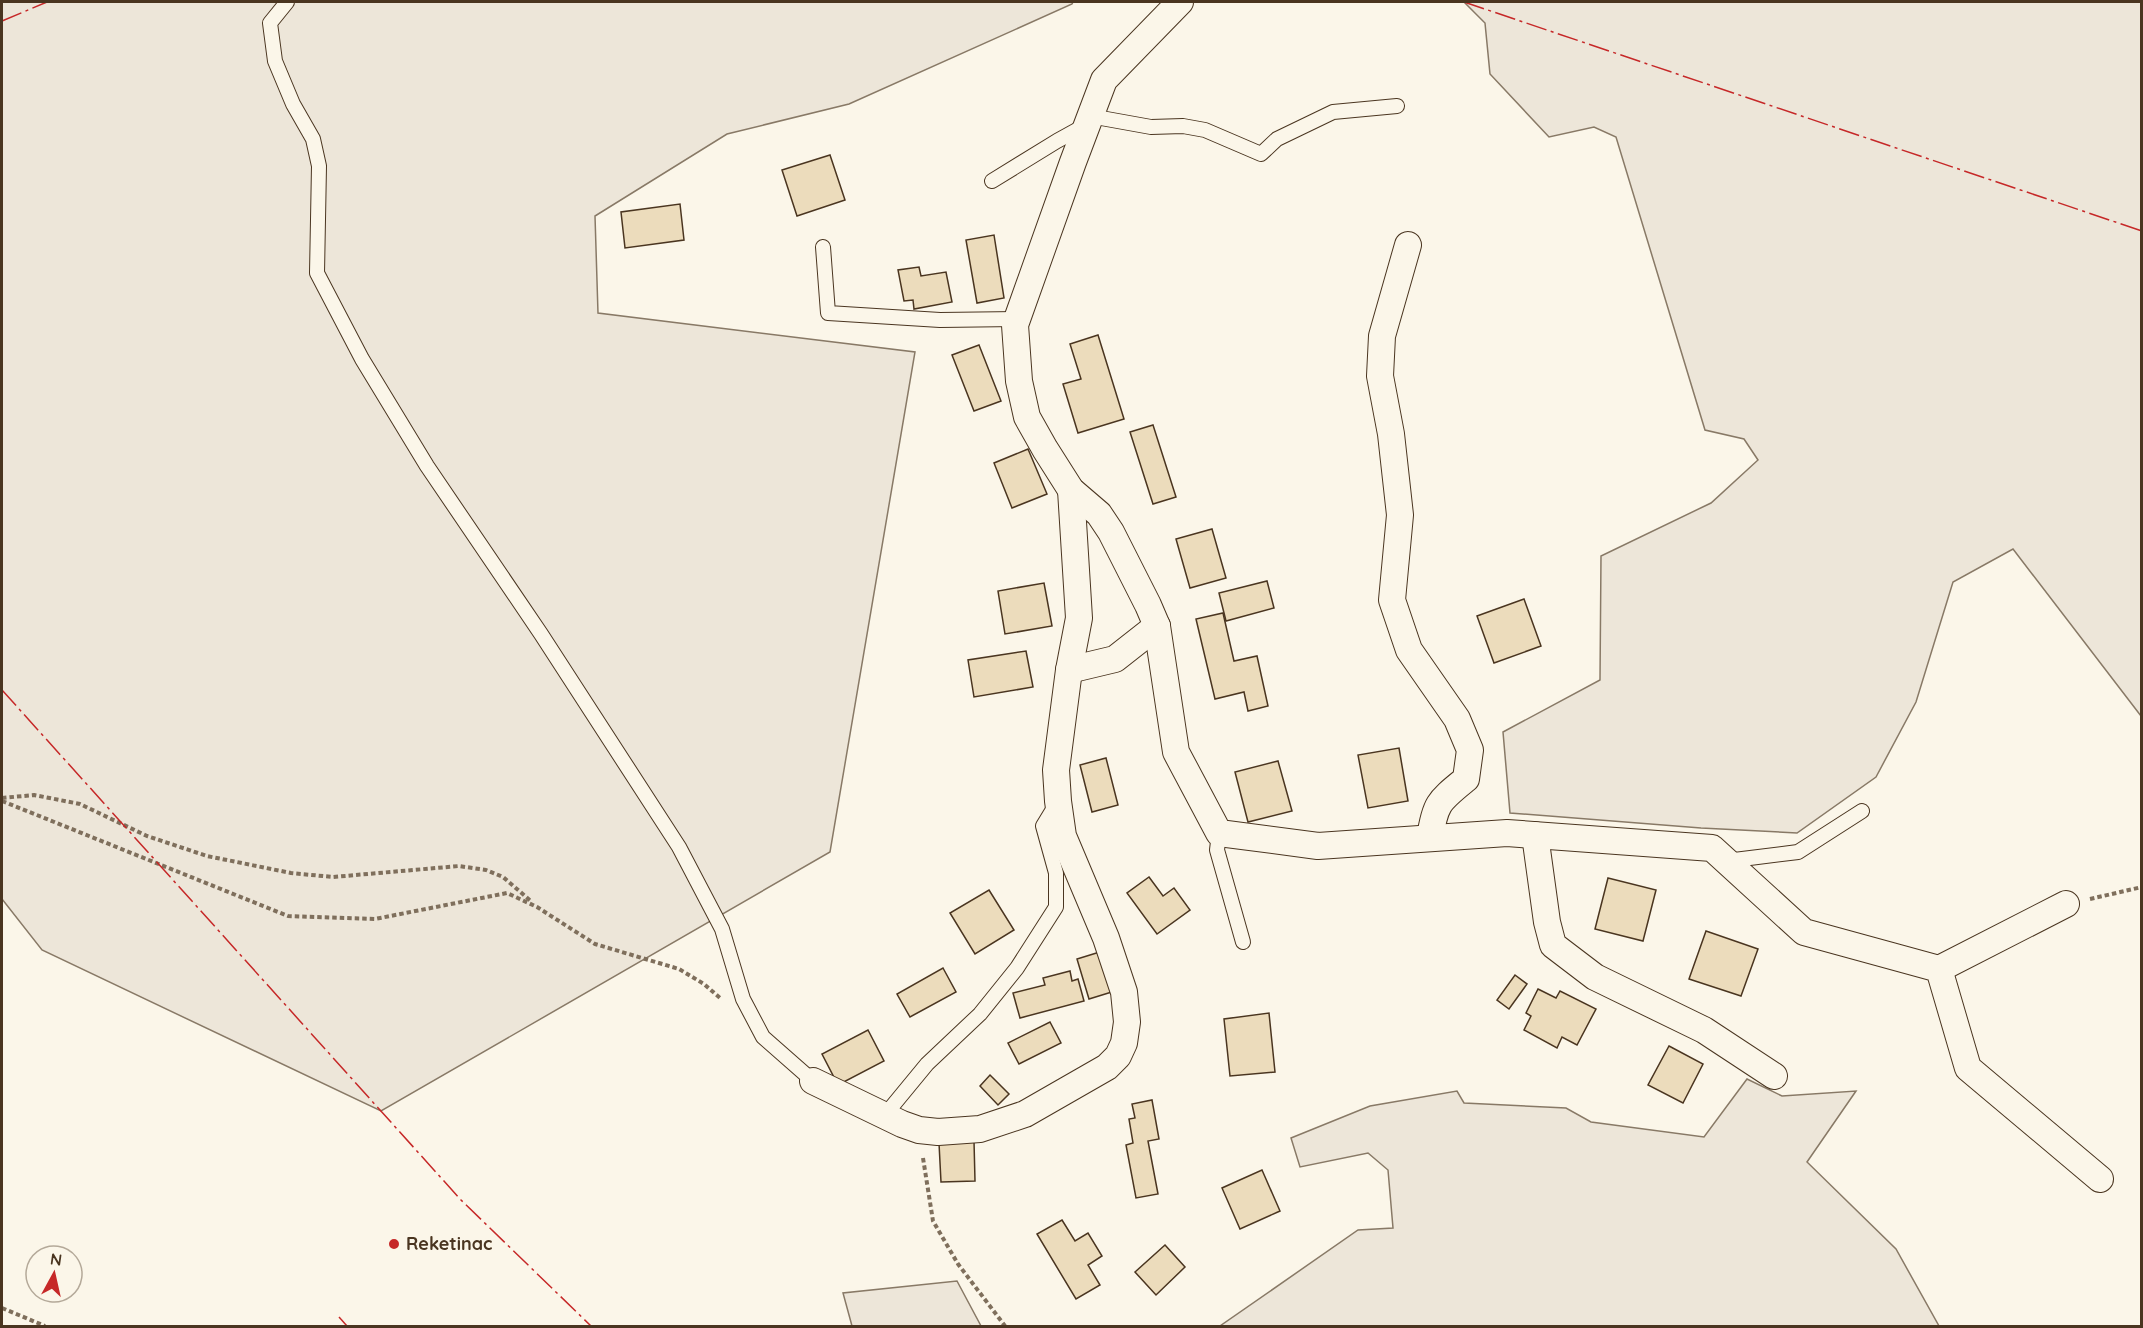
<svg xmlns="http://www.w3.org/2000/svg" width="2143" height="1328" viewBox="0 0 2143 1328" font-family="Quicksand,sans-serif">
<rect width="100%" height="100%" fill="#fbf6e9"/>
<g fill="#ede6d9" stroke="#887966" stroke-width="1.5">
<polygon points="2,2 1073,2 1072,4 849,104 727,134 595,216 598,313 915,352 830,852 381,1111 42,950 2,899"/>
<polygon points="1464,2 2141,2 2141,716 2013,549 1953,582 1916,702 1876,777 1797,833 1701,828 1510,813 1503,732 1600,680 1601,556 1711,503 1758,460 1744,439 1705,430 1616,137 1594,127 1549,137 1490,74 1485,23"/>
<polygon points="1747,1079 1782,1096 1856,1091 1807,1162 1896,1249 1939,1326 1220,1326 1358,1230 1393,1228 1388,1170 1368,1153 1300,1167 1291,1138 1370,1106 1457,1091 1464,1103 1566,1108 1591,1122 1704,1137"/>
<polygon points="957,1281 981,1326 852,1326 843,1293"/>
</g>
<g fill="#ecdcbc" stroke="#4a3520" stroke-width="1.5">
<polygon points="830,155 845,200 797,216 782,170"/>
<polygon points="680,204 684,240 625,248 621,212"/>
<polygon points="994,235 1004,298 977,303 966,240"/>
<polygon points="919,267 921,276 946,272 952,302 914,309 913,300 904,301 898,270"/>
<polygon points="1098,335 1124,419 1078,433 1063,384 1081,379 1070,344"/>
<polygon points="979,345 1001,401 974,411 952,355"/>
<polygon points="1153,425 1176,497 1153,504 1130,432"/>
<polygon points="1028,449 1047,494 1012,508 994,463"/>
<polygon points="1212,529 1226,578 1190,588 1176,539"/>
<polygon points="1267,581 1274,608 1226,621 1219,593"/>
<polygon points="1044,583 1052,626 1005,634 998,591"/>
<polygon points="1524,599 1541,646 1494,663 1477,616"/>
<polygon points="1223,613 1234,661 1257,656 1268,706 1248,711 1244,692 1215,699 1196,619"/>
<polygon points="1026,651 1033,687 974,697 968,660"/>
<polygon points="1399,748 1408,801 1368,808 1358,755"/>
<polygon points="1106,758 1118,805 1092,812 1080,765"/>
<polygon points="1278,761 1292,811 1248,822 1235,772"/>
<polygon points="1149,877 1163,896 1174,888 1190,910 1157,934 1127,893"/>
<polygon points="1608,878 1656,890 1643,941 1595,929"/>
<polygon points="989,890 1014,930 975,954 950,913"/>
<polygon points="1706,931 1758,949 1741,996 1689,979"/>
<polygon points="1103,951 1115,991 1089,999 1077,959"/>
<polygon points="943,968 956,992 910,1017 897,994"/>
<polygon points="1070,971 1072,981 1078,979 1084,1001 1020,1018 1013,993 1045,985 1043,978"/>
<polygon points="1515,975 1527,984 1509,1009 1497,1000"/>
<polygon points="1538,989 1556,998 1560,991 1596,1009 1577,1045 1562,1037 1557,1048 1524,1030 1531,1016 1526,1013"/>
<polygon points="1269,1013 1275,1072 1230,1076 1224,1019"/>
<polygon points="1050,1022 1061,1043 1019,1064 1008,1043"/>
<polygon points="868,1030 884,1061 838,1085 822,1054"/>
<polygon points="1669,1046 1703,1064 1683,1103 1648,1085"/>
<polygon points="990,1075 1009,1094 998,1105 980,1086"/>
<polygon points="1152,1100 1159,1139 1148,1141 1158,1194 1136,1198 1126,1145 1133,1143 1129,1119 1135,1118 1132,1104"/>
<polygon points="974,1141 975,1181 941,1182 939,1143"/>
<polygon points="1262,1170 1280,1211 1240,1229 1222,1188"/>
<polygon points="1062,1220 1075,1241 1088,1233 1102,1256 1088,1265 1100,1285 1076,1299 1037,1234"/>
<polygon points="1165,1245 1185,1267 1156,1295 1135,1272"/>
</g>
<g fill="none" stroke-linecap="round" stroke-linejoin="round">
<g stroke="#4a3520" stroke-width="16">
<g id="lane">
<polyline points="287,2 270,23 275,61 293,104 313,139 319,166 317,273 362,359 427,466 541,634 679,847 722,929 743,999 763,1037 813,1081"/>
<polyline points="1090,116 1151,127 1183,126 1205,130 1261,154 1277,139 1333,112 1397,106"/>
<polyline points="992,181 1057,141 1086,125"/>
<polyline points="823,247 828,313 940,320 1017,319"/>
<polyline points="1219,833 1217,850 1243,942"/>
<polyline points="1726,861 1798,852 1862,811"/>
<polyline points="885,1115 927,1064 980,1014 1017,968 1056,907 1056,873 1043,826 1057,803"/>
</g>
</g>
<g stroke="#4a3520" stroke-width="28">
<g id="street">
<polyline points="1180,2 1104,80 1073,162 1015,325 1019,381 1027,417 1045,449 1071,490 1099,514 1111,532 1148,605 1157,626 1176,752 1219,833 1318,846 1507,833 1712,848 1804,932 1939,969 1968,1068 2100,1179"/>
<path d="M 1408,245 L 1382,336 L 1380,376 L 1391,434 L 1400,515 L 1392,600 L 1409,650 L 1457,719 L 1470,750 L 1466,779 C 1439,801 1435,803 1430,838"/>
<polyline points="1069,670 1115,659 1157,626"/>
<polyline points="1535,835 1547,922 1553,945 1595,977 1704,1030 1774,1076"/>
<polyline points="1939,969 2066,904"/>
<polyline points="813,1081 902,1124 919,1130 938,1132 980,1129 1025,1114 1107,1067 1118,1056 1124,1043 1127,1022 1124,992 1106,938 1063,836 1058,801 1056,770 1069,670 1079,618 1071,490"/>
</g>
</g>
<g stroke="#7f6f5c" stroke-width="4" stroke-dasharray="4.5 3" stroke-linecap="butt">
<polyline points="2,798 34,795 80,804 147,836 207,856 291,873 333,877 459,866 486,870 503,877 532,902"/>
<polyline points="2,801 288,916 375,919 507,893 537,907 595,944 679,969 704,984 720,998"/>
<polyline points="2090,899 2142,887"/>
<polyline points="923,1158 933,1221 958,1264 1005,1326"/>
<polyline points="2,1308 45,1326"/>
</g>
<use href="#lane" stroke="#fbf6e9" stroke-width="14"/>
<use href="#street" stroke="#fbf6e9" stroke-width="26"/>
<g stroke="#c62828" stroke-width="1.5" stroke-dasharray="21 4.5 3 4.5" stroke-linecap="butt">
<polyline points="1464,2 2142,231"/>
<polyline points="2,21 47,2"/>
<polyline points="2,690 461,1200 591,1326"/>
<polyline points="339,1317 347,1326"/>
</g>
</g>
<circle fill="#c62828" stroke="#fbf6e9" stroke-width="2" cx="394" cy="1244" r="6"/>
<g text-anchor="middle" stroke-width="4.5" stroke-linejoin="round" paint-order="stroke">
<g font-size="18" font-weight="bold" fill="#4a3520" stroke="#fbf6e9" text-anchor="start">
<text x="406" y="1250">Reketinac</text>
</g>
</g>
<rect width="2143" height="1328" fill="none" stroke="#4a3520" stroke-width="6"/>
<g transform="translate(54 1274) rotate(8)"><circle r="28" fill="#fbf6e9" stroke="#b4a999" stroke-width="1.5"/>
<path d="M0-4.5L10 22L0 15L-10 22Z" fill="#c62828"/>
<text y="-9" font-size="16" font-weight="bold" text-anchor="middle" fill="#4a3520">N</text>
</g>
</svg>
